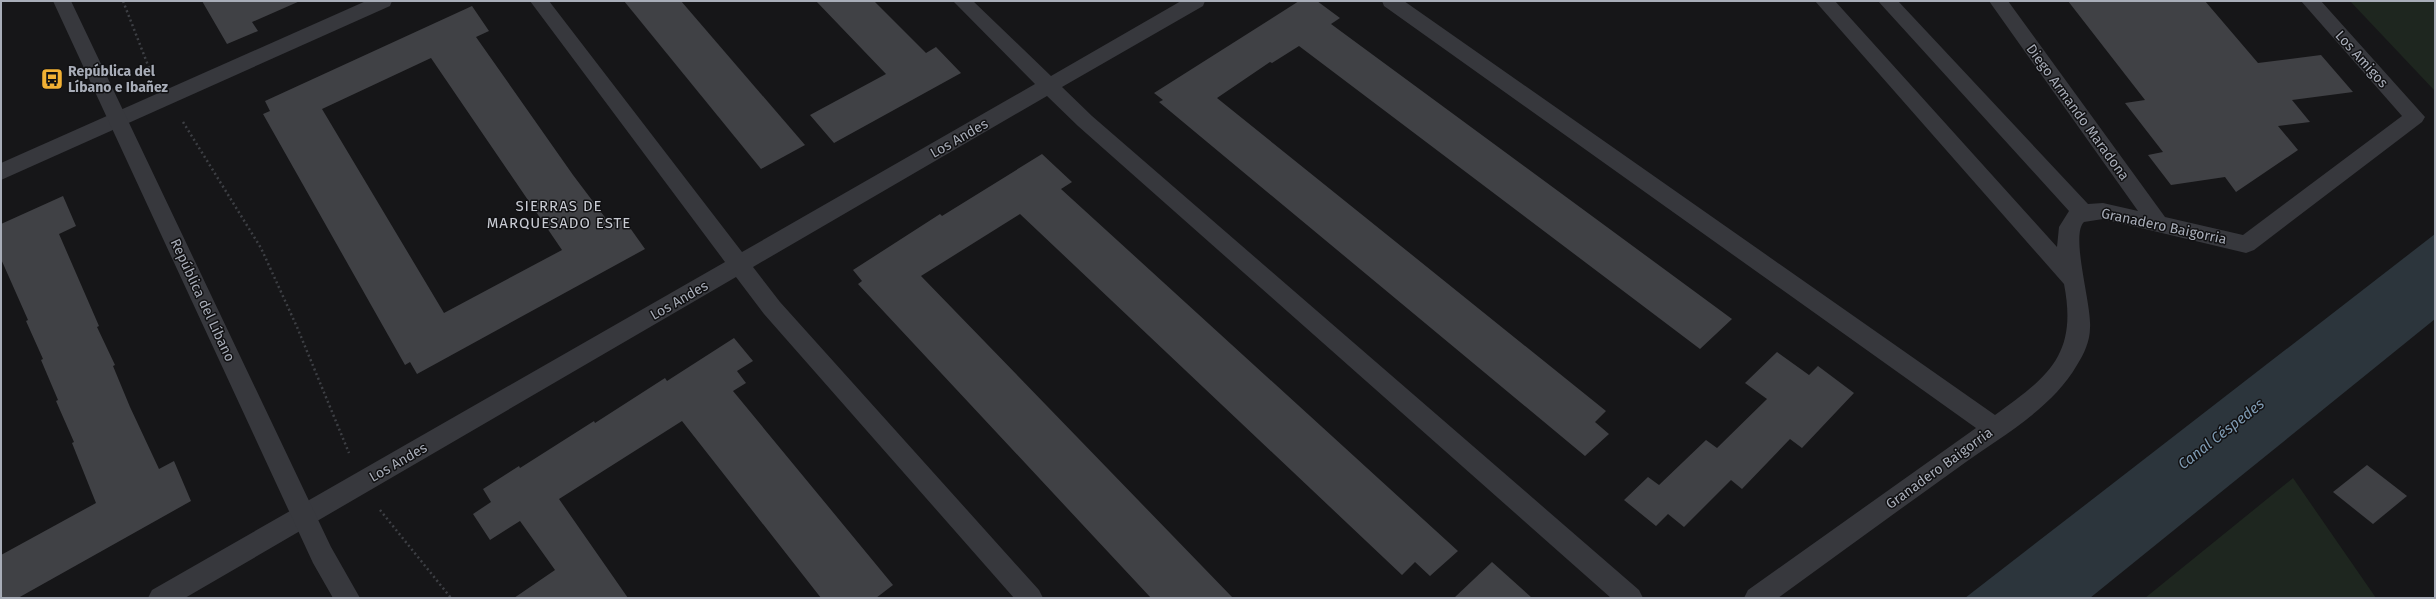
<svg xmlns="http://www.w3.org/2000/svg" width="2436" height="599" viewBox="0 0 2436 599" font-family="'Fira Sans',sans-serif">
<rect width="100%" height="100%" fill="#161618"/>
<g fill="#1e261f">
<polygon points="2350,1 2435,1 2435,91"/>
<polygon points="2293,478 2376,598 2145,598"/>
</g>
<polygon fill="#2c353c" points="2435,234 2435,319 2090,598 1965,598"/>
<g fill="#404145" fill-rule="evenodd">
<polygon points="202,1 300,1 252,22 258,31 227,44"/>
<polygon points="624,1 681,1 805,145 761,169"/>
<polygon points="816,1 874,1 926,53 936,47 961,73 834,143 810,115 886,74"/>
<polygon points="1299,1 1317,1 1340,18 1331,24 1732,319 1700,349 1299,46 1272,63 1270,62 1217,98 1606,411 1595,422 1609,434 1585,456 1159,102 1163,100 1154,93"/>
<polygon points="2068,1 2205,1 2258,63 2321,55 2353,92 2292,100 2310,122 2278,126 2298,150 2236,192 2225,177 2171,185 2148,155 2163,152 2125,103 2145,100"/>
<path d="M 472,6 L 489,31 L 476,37 L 573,175 L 610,224 L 623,218 L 645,249 L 417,374 L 410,362 L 405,365 L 263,114 L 270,111 L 265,101 ZM 431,58 L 562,250 L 444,313 L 322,109 Z"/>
<polygon points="1042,154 1072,182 1061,189 1458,551 1430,576 1415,562 1402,575 1020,214 921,276 1233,598 1151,598 858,284 862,281 853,270 940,214 942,216"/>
<polygon points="63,196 76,226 59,234 99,326 97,327 115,365 113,366 130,407 159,469 174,461 191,501 18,598 1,598 1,555 96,503 72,443 74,442 56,401 58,400 41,360 43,359 26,321 28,320 1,259 1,224"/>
<polygon points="734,338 753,361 737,371 746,383 733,391 893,585 876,598 821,598 682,421 559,499 628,598 514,598 555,570 520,521 490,540 473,514 491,502 483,489 519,466 520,468 594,421 595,423 665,378 667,381"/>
<polygon points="1777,352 1809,375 1818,366 1854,393 1802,448 1790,439 1742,489 1731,480 1684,527 1668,514 1656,526 1624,500 1648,477 1659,485 1706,440 1717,448 1767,399 1745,383"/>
<polygon points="2367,465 2407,496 2373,524 2333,492"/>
<polygon points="1492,562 1532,598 1454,598"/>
</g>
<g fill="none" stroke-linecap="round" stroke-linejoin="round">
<g stroke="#3d3f44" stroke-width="2.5" stroke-dasharray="2 3" stroke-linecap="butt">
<polyline points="123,1 151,73"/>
<polyline points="183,122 261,248 297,327 349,453"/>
<polyline points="380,510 451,598"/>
</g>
<g fill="#37383d" fill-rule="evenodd">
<polygon points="366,1 392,1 390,6 1,180 1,163"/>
<polygon points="530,1 549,1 742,252 1035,84 953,1 973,1 1051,76 1181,1 1205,1 1203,6 1062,87 1092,116 1639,590 1643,598 1611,598 1078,126 1047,96 753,267 780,302 1039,590 1043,598 1014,598 764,314 736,277 185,598 148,598 152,590 725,262"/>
<path d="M 1382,1 L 1404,1 L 1995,415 C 2048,377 2078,355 2064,284 L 1815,1 L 1835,1 L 2057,247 L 2059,227 L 2069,211 L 1878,1 L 1898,1 L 2088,204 L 2103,203 L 2138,211 L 1989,1 L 2008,1 L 2165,217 L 2243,235 L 2402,116 L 2301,1 L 2321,1 L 2425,117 L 2422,122 L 2254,250 L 2246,253 L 2103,219 L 2084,222 C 2070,235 2092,305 2090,328 C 2090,341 2084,354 2077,365 C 2051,410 2000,437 1959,467 C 1899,510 1838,554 1778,598 L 1744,598 L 1748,590 L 1976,428 L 1384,6 Z"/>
</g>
<polygon fill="#37383d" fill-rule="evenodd" points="53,1 71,1 331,547 360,598 333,598 313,563"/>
</g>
<defs>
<g id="bus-square" transform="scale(1.15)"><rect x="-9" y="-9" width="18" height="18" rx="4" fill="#f2b134" stroke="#111113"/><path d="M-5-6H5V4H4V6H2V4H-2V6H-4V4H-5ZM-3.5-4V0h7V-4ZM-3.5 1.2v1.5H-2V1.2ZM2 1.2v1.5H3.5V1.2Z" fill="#111"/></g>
</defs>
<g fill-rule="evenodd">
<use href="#bus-square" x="52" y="79"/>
</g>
<g text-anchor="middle" stroke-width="3" stroke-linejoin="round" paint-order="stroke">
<g font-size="14" fill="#a8adb8" stroke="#111113">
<text transform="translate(2362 59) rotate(48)" y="5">Los Amigos</text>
<text transform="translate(2078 112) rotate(54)" y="5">Diego Armando Maradona</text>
<text transform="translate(959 138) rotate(-30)" y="5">Los Andes</text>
<text transform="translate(2164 226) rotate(12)" y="5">Granadero Baigorria</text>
<text transform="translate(203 300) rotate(65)" y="5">República del Líbano</text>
<text transform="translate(679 300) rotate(-30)" y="5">Los Andes</text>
<text transform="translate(398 462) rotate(-30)" y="5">Los Andes</text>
<text transform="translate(1939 468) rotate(-36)" y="5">Granadero Baigorria</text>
</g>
<g font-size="14" font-weight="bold" fill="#a8adb8" stroke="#111113" text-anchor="start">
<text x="68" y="76">República del<tspan x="68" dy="16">Líbano e Ibañez</tspan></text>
</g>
<g font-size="15" letter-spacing="1" fill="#c9ccd4" stroke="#111113">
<text x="559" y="211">SIERRAS DE<tspan x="559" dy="17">MARQUESADO ESTE</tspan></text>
</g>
<g font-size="15" font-style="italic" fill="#7f9bb3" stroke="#111113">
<text transform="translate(2221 434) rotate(-38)" y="5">Canal Céspedes</text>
</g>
</g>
<rect width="2436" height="599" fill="none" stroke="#a8adb8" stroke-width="4"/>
</svg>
